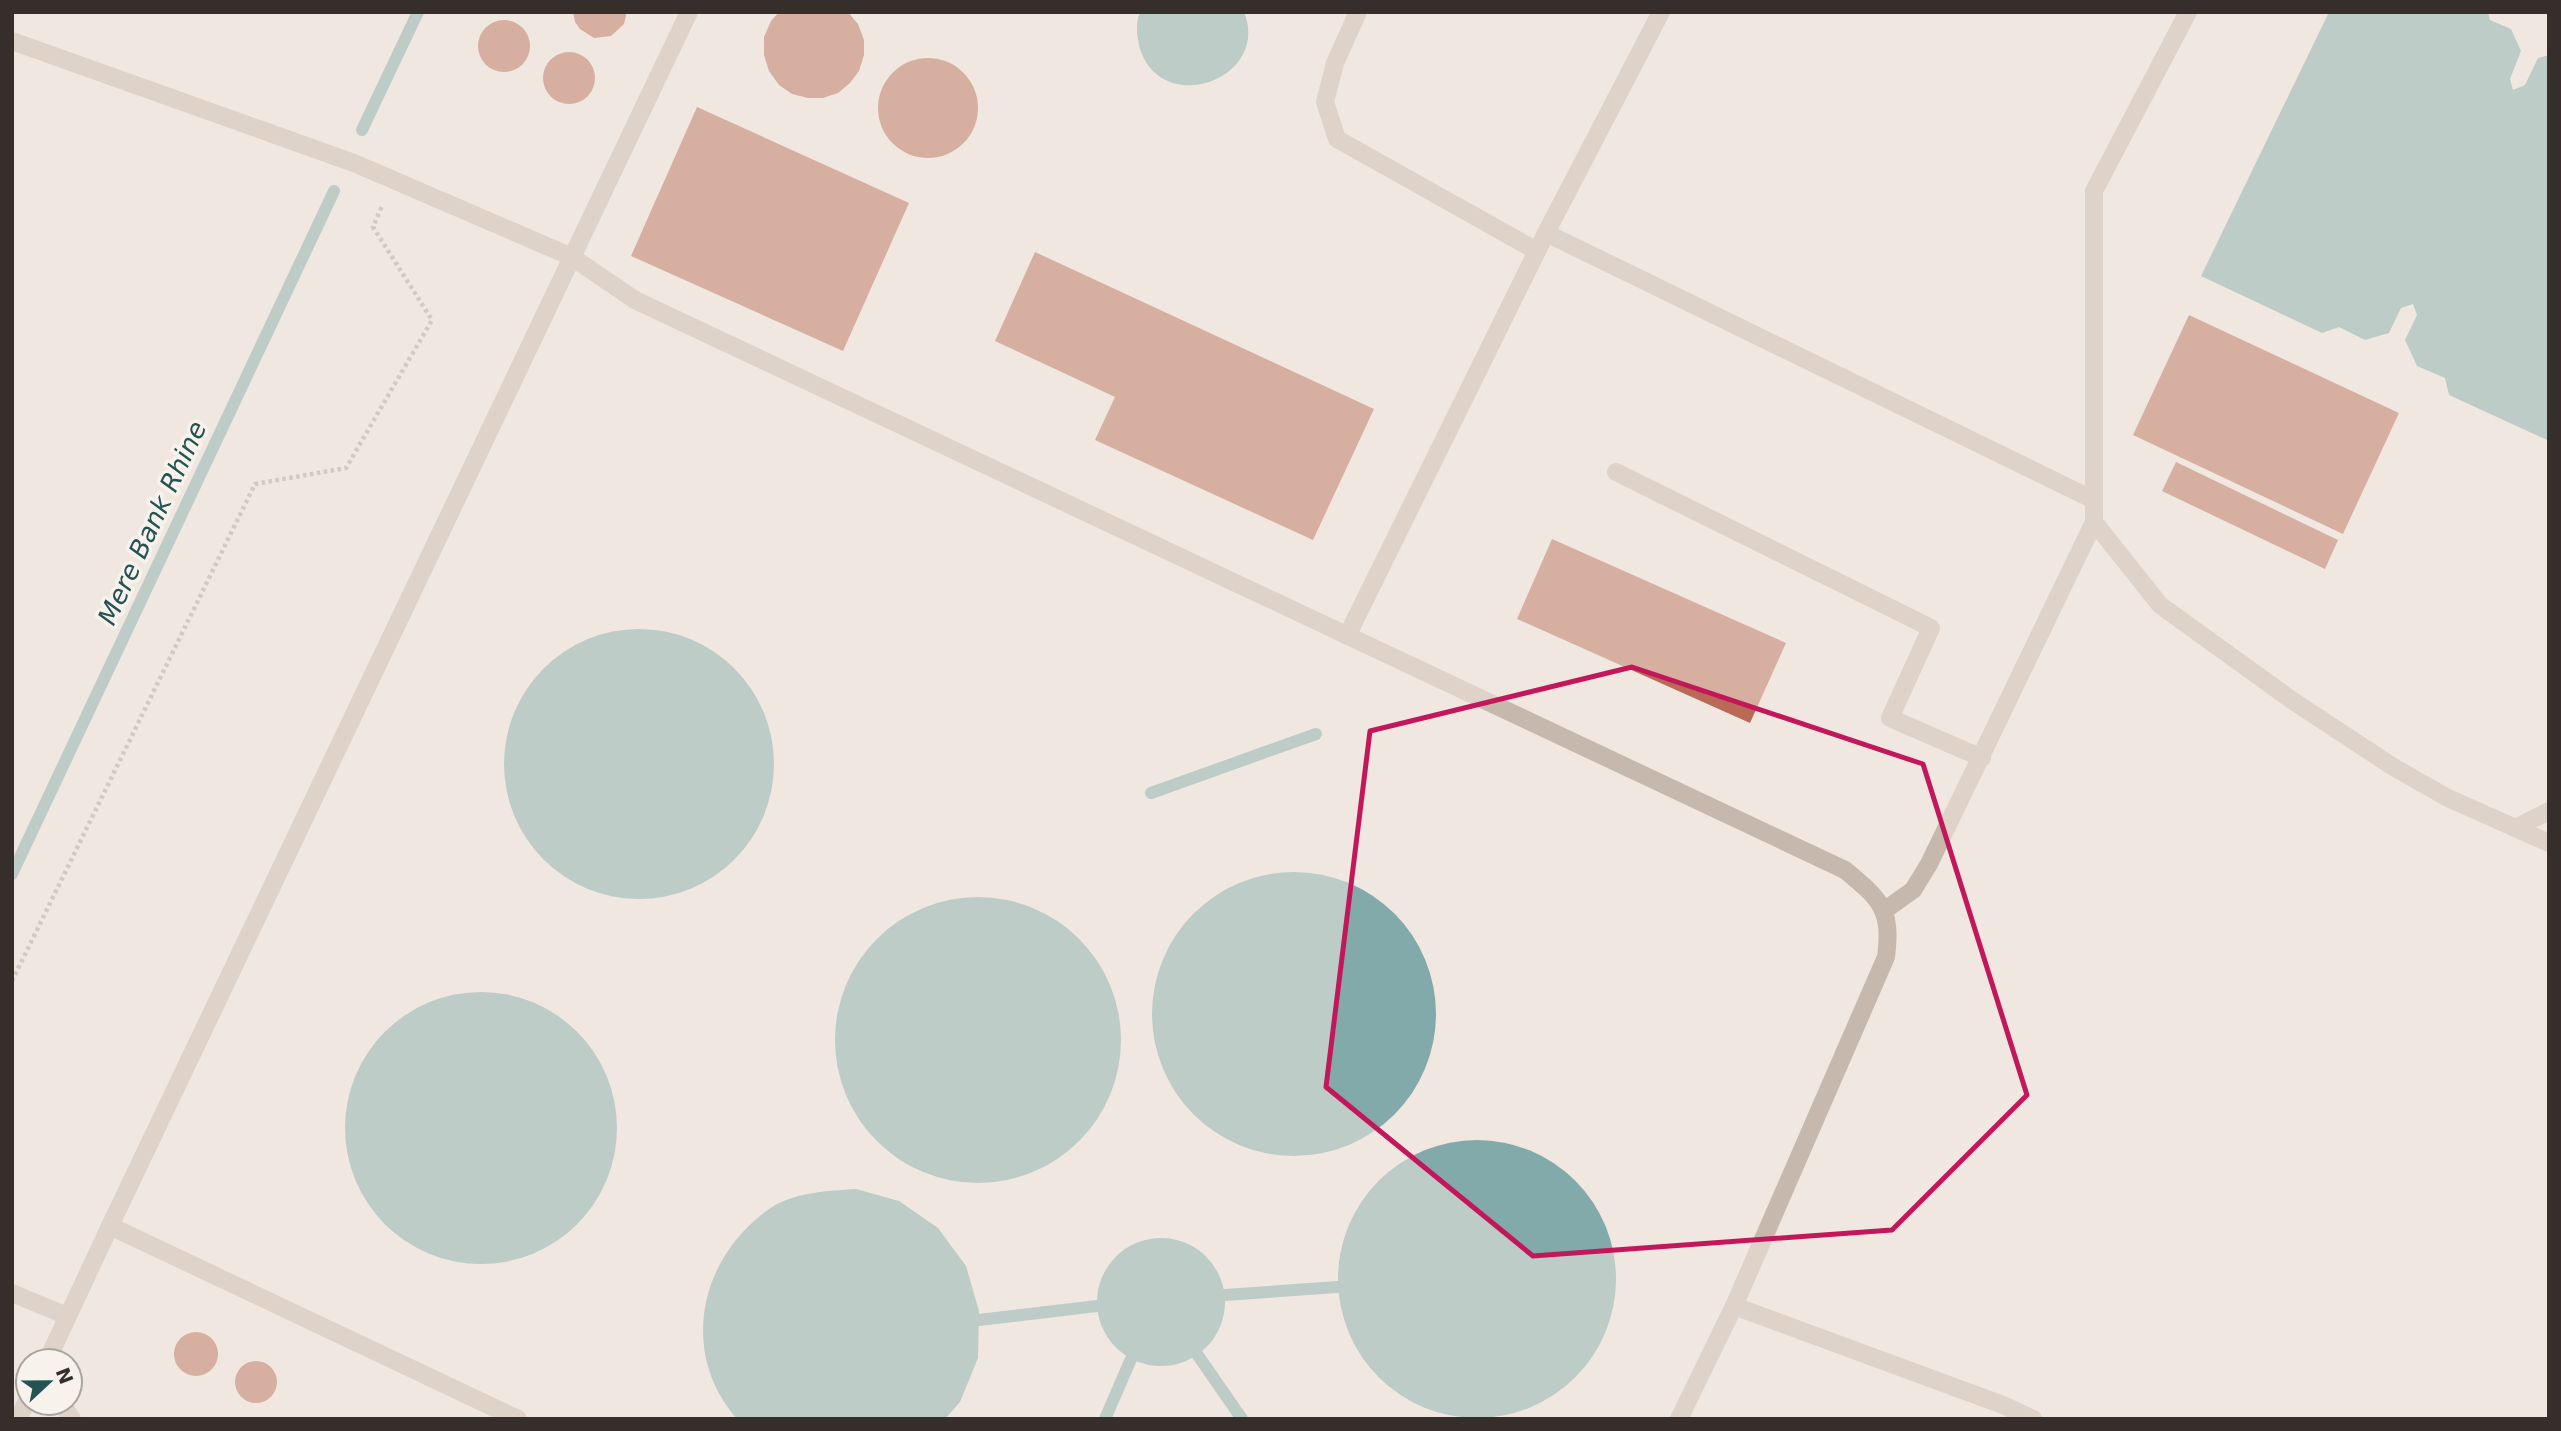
<svg xmlns="http://www.w3.org/2000/svg" width="2561" height="1431" viewBox="0 0 2561 1431" font-family="'DejaVu Sans',sans-serif">
<rect width="100%" height="100%" fill="#f0e8e0"/>
<g fill="#82aaaa">
<path d="M 1140,12 L 1244,12 C 1271,79 1162,118 1140,49 C 1137,37 1135,24 1140,12 Z"/>
<polygon points="2329,12 2488,12 2490,20 2511,29 2521,51 2510,79 2513,90 2525,85 2538,58 2549,55 2549,441 2449,395 2445,378 2417,366 2405,340 2417,315 2413,304 2401,308 2389,333 2365,340 2339,327 2322,333 2201,276"/>
<circle cx="639" cy="764" r="135"/>
<circle cx="1294" cy="1014" r="142"/>
<circle cx="978" cy="1040" r="143"/>
<circle cx="481" cy="1128" r="136"/>
<circle cx="1477" cy="1279" r="139"/>
<path d="M 856,1189 L 899,1201 L 938,1228 L 966,1266 L 979,1311 L 978,1358 L 960,1402 L 945,1419 L 737,1419 C 679,1353 699,1258 769,1209 C 794,1192 826,1191 856,1189 Z"/>
<circle cx="1161" cy="1302" r="64"/>
</g>
<g fill="none" stroke-linecap="round" stroke-linejoin="round">
<g stroke="#82aaaa" stroke-width="12">
<polyline points="362,130 418,12"/>
<polyline points="1151,793 1316,734"/>
<polyline points="12,874 334,191"/>
<polyline points="1225,1295 1337,1287"/>
<polyline points="979,1320 1097,1306"/>
<polyline points="1197,1354 1242,1419"/>
<polyline points="1105,1419 1131,1359"/>
</g>
</g>
<g fill="#b86a56">
<polygon points="573,12 626,12 626,16 624,24 611,36 594,38 580,29 575,22"/>
<polygon points="779,12 848,12 858,24 864,40 864,55 859,71 850,83 838,93 823,98 808,98 792,94 779,85 769,71 764,55 764,37 771,21"/>
<circle cx="504" cy="46" r="26"/>
<circle cx="569" cy="78" r="26"/>
<circle cx="928" cy="108" r="50"/>
<polygon points="697,107 909,203 843,351 631,256"/>
<polygon points="1035,252 1374,409 1313,540 1095,440 1115,397 995,341"/>
<polygon points="2189,315 2399,413 2343,534 2133,435"/>
<polygon points="2176,462 2338,540 2325,569 2162,491"/>
<polygon points="1552,539 1786,643 1750,723 1517,619"/>
<circle cx="196" cy="1354" r="22"/>
<circle cx="256" cy="1382" r="21"/>
</g>
<g fill="none" stroke-linecap="round" stroke-linejoin="round">
<polyline stroke="#b3a297" stroke-width="4.5" stroke-dasharray="3.5 3.5" stroke-linecap="butt" points="12,981 255,484 346,468 432,320 373,227 382,206"/>
<g stroke="#c7b8ad" stroke-width="18">
<polyline points="1358,12 1335,63 1325,102 1337,139 1537,251"/>
<path d="M 12,41 L 354,163 L 572,257 L 635,300 L 1845,870 C 1881,900 1892,909 1886,957 L 1734,1306 L 1679,1419"/>
<polyline points="1546,233 2094,500"/>
<polyline points="1616,472 1931,628 1890,718 1982,758"/>
<polyline points="2094,522 2160,605 2293,701 2395,768 2448,798 2549,843"/>
<polyline points="1347,636 1546,233 1661,12"/>
<polyline points="2515,828 2549,811"/>
<polyline points="1885,910 1913,890 1929,864 2094,522 2094,191 2188,12"/>
<polyline points="110,1226 518,1419"/>
<polyline points="12,1293 67,1316"/>
<polyline points="1734,1306 2003,1405 2033,1419"/>
<polyline points="47,1361 110,1226 689,12"/>
<polyline points="61,1403 72,1419"/>
<polyline points="18,1419 28,1399"/>
</g>
</g>
<path d="M0 0H2561V1431H0ZM 1632,667 L 1923,764 L 2027,1095 L 1892,1230 L 1533,1256 L 1326,1087 L 1370,731 Z" fill="#f0e8e0" fill-opacity=".55" fill-rule="evenodd"/>
<path fill="none" stroke="#c2185b" stroke-width="5" stroke-linejoin="round" d="M 1632,667 L 1923,764 L 2027,1095 L 1892,1230 L 1533,1256 L 1326,1087 L 1370,731 Z"/>
<g text-anchor="middle" stroke-width="7" stroke-linejoin="round" paint-order="stroke">
<g font-size="26" font-style="italic" fill="#255253" stroke="#f8f2ec">
<text transform="translate(152 523) rotate(-65)" y="9">Mere Bank Rhine</text>
</g>
</g>
<rect width="2561" height="1431" fill="none" stroke="#362e2b" stroke-width="28"/>
<g transform="translate(49 1382) rotate(68)"><circle r="33" fill="#f8f2ec" stroke="#aaa49f" stroke-width="2"/>
<path d="M0-5L12 26L0 18L-12 26Z" fill="#255253"/>
<text y="-10" font-size="19" font-weight="bold" text-anchor="middle" fill="#362e2b">N</text>
</g>
</svg>
